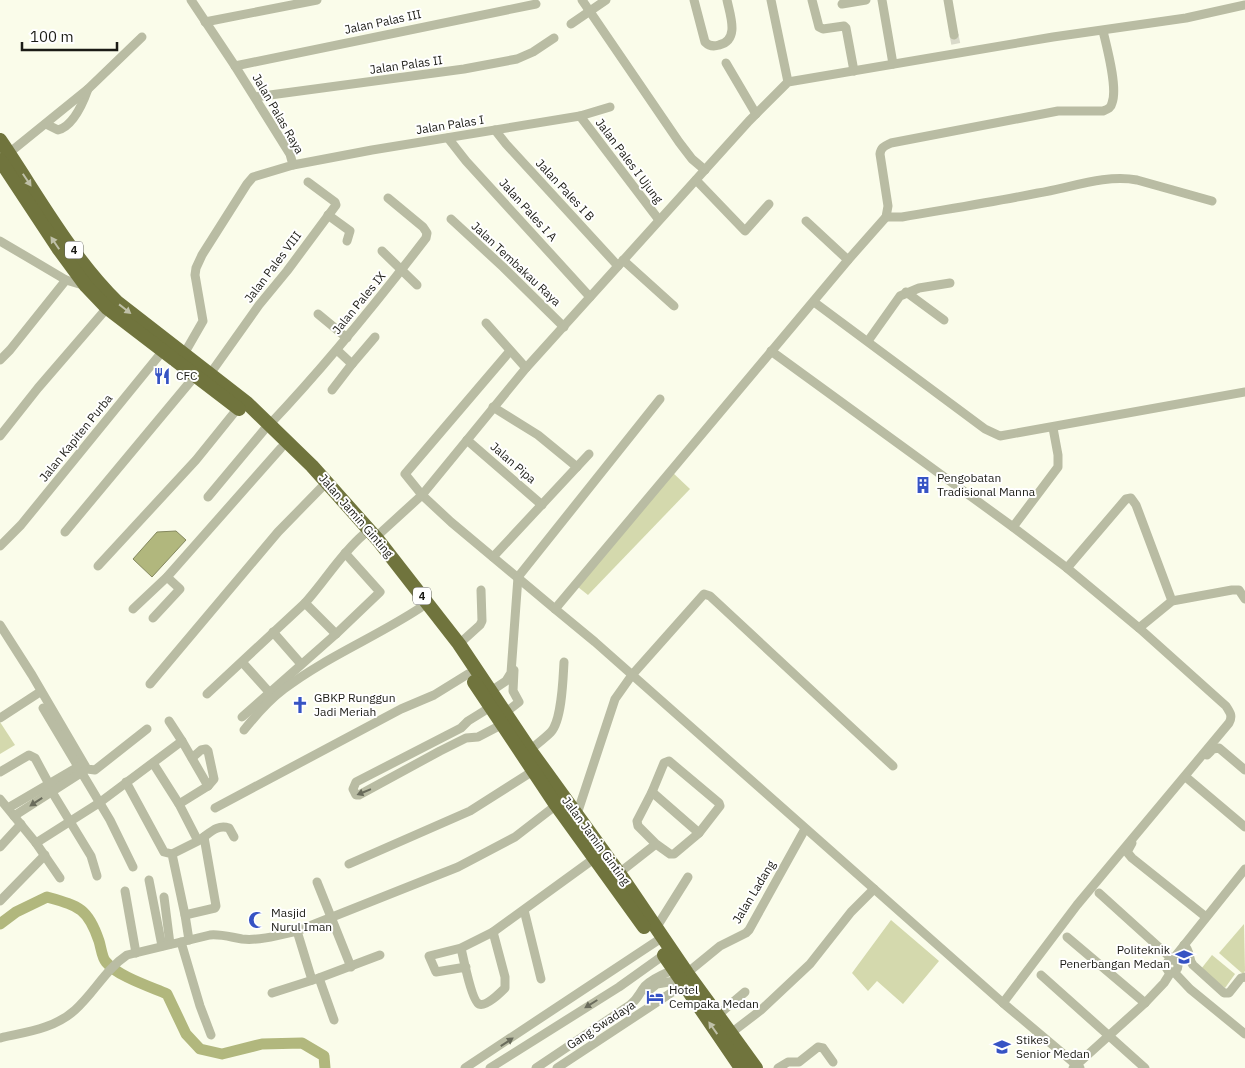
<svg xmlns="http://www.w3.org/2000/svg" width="1245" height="1068" viewBox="0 0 1245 1068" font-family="'IBM Plex Sans',sans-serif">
<rect width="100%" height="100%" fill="#fafcea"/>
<g fill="#d4d9ad">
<polygon points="672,472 690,489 588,595 578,587"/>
<polygon points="0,722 15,745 0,754"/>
<polygon points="891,920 939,961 903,1004 877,981 868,991 852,973"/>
<polygon points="1244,924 1245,971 1243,974 1219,953"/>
<polygon points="1212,955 1235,974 1225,988 1201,969"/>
</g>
<polygon fill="#b1b77d" stroke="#84885e" points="176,531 186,540 152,577 133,559 157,532"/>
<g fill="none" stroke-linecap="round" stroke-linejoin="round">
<path stroke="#b1b77d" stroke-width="11" d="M 0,924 L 16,912 L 47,897 C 79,906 88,908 99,941 C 101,947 102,958 106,962 C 117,976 151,987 167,994 L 186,1034 L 200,1049 L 222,1054 L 262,1044 L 302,1043 L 324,1056 L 325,1068"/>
<polyline stroke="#d9daca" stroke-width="9" stroke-dasharray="9 4.5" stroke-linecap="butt" points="954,35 956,45"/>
<g stroke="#b9bca3" stroke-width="9">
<polyline points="582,0 679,142 692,159 705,170"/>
<path d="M 694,0 L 705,42 C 709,46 713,47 719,45 C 740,40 730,15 727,0"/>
<polyline points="771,0 788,82"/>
<polyline points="812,0 819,27 823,29 844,26 846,28 854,71"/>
<polyline points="882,0 893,64"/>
<polyline points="948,0 954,35"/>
<polyline points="842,4 866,0"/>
<polyline points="205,22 317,0"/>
<polyline points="571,24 606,0"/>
<polyline points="726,63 756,114"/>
<polyline points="235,66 536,4"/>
<polyline points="255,97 464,69 517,59 533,52 554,38"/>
<polyline points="580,116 659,220"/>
<path d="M 46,124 L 58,130 C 73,126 83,103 88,89"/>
<polyline points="495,130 506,144 618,266"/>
<polyline points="448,138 466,161 590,297"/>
<polyline points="9,153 88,89 142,37"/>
<polyline points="293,165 372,150 580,116 610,107"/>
<polyline points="696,180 745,231 769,204"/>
<polyline points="328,215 350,231 347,241"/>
<path d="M 886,217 L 902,217 C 948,209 993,202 1038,193 C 1070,188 1105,174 1137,180 L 1212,201"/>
<polyline points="451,219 503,267 564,327"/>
<polyline points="806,221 848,260"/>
<polyline points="0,241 66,280 86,286"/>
<polyline points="382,251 417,285"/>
<polyline points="623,260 674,306"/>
<polyline points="906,292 944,320"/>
<polyline points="814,302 985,429 1000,436 1245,392"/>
<polyline points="318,314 347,338"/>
<polyline points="486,323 526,368"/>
<polyline points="868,341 900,296 919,288 950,283"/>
<polyline points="510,351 405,474 422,495 451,522 555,609"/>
<path d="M 771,351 L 1013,527 L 1067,568 L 1139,628 L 1226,706 C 1230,712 1233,716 1229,723 L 1077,905 L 1003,1003"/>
<polyline points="184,354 203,321 195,275 196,268 202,255 247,184 253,177 293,165 290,154 235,66 191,0"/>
<polyline points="0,360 10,350 66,280"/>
<polyline points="352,364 375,337"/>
<polyline points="210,374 259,305 287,271 336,205 335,202 308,182"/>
<polyline points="332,390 352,364 337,350"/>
<polyline points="493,407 538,435 577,467"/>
<path d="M 270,424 C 326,365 377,302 426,238 L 427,233 L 423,227 L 388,198"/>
<polyline points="0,436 38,388 107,308"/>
<polyline points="467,440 542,505"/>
<polyline points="208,497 264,430"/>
<polyline points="1013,527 1058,467 1058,455 1053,428"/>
<polyline points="65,532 195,376"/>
<polyline points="376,537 422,495 526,368 749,121 788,82 1053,37 1186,18 1245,5"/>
<polyline points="0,546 21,525 166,347"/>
<polyline points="493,557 589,454"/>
<polyline points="98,566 196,460 238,408"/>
<polyline points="1067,568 1126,499 1131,498 1136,505 1172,601"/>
<polyline points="305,603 336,634"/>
<polyline points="133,609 167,577 281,448"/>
<polyline points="153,618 180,589 167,577"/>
<polyline points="0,625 32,675 87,769 95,770 147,729"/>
<polyline points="1139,628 1172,601 1232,590 1239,590 1245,599"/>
<polyline points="273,632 301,664"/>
<polyline points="459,644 480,625 482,621 481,590"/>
<polyline points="242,662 269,692"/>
<polyline points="150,684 278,532 321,488"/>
<polyline points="491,691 506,681 511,673 518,577 660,399"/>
<path d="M 207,694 L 305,603 C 325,581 340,555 363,535"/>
<polyline points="43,708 110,820 133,867"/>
<polyline points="489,708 468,721 461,728 356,782 353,789 356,795 359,795 440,751 466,738 478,737 501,725"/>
<polyline points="505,713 519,702 513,691 514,670"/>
<polyline points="242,717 336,634 380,592 345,553"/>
<polyline points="0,718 40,692"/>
<polyline points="169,721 182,741"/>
<path d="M 244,730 C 256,715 268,701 284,689 C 326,657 376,637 420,608"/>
<path d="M 530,750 C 537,744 545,738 551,732 C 562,720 563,679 564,662"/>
<polyline points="1207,755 1213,749 1219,748 1245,770"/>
<polyline points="153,763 179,804 198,841 172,854"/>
<polyline points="0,772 29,755 35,758 49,784"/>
<polyline points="1187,778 1245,827"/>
<polyline points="126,782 164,852 172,854 185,915 189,940"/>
<polyline points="52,792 91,856 97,876"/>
<polyline points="652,792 699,833"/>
<polyline points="0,799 36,843 60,878"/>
<polyline points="179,804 208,786 214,779 208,751 206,749 201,750 192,758"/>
<polyline points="8,808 83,764"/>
<polyline points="215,808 401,709 434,695 468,674"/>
<polyline points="577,814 615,699 632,675 704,594 710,596 893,766"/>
<polyline points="14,816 84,771"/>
<path d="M 201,839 C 210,833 217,824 229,828 L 234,837"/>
<polyline points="36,843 99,803 182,741 208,786"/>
<polyline points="1132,843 1127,852 1132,858 1206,917"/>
<polyline points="0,847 21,824"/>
<polyline points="349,864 470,811 533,771"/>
<polyline points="619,873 656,844 638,826 637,821 652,792 664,763 669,761 719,803 720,806 699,833 674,854 670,854 656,844"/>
<polyline points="149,880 162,946"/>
<polyline points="317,882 351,967"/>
<polyline points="125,891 136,953"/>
<polyline points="1099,893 1172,959"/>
<polyline points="164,897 170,944"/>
<polyline points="0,901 45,855"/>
<polyline points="524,910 541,979"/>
<polyline points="185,915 215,908 216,906 204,837"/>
<polyline points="656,928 688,877"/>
<polyline points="297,931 312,980"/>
<polyline points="493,932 595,858"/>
<polyline points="1067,937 1145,1003"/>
<polyline points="181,942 200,1006 211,1035"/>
<path d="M 1184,945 C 1191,951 1188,959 1193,965 L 1224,993 L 1229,993 L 1241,978 L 1245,977"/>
<path d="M 461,948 C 463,957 472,1001 479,1004 C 486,1007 500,993 505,988 L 505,977 L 493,932 L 461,948 L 429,956 L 436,972 L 466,967"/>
<polyline points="1173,959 1245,869"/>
<circle cx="1172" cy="966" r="6"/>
<polyline points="1174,972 1190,989 1245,1034"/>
<polyline points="687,973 720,946 746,933 749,930 805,829"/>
<polyline points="1041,975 1145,1068"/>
<polyline points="319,978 334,1020"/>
<polyline points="648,991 657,984 680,980"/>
<polyline points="272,993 319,978 380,955"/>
<polyline points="718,1015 745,992"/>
<polyline points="731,1033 761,1010 810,964 851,912 874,889"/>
<path d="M 0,1038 C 26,1032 54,1029 75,1010 C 94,993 106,969 127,955 L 210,935 C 221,934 230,937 242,939 C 259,941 280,935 297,931 L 458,867 L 515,837 L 559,803"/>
<polyline points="465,1068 663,937"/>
<polyline points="490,1068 619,987 668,952"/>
<path d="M 536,1068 L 630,1005 C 639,998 639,993 645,986 C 653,978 664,974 673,970"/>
<polyline points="557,1068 683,985"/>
<polyline points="778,1068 788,1062 799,1062 818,1047 823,1048 833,1062"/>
<polyline points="1073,1068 1145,1003 1164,983 1171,972"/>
<path d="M 1080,1068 L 1003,1003 L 595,642 L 555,609 L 848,260 L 886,217 L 888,206 L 880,154 C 881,147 885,146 891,143 L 1058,111 L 1103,111 C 1108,109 1111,108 1112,103 C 1118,88 1107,48 1103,31"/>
</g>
<g stroke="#70743d" stroke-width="14">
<path d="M 0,140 C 36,193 71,257 117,302 L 247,403 L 312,466 L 378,540 L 459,644 L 530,750 L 619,873 L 687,973 L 756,1068"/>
<polyline points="0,160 58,248 86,286 107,308 239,409"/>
<polyline points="474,682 556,805 644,927"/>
<polyline points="664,955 741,1068"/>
</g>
</g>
<defs><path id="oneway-solid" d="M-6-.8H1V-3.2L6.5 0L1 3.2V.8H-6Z" transform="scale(1.25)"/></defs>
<g fill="#bfc0a8">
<use href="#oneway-solid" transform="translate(27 180) rotate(56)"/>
<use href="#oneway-solid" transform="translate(55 243) rotate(-124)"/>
<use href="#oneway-solid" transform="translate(125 309) rotate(38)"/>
<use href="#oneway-solid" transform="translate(713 1028) rotate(-125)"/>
</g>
<g fill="#6a6c5c">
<use href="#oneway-solid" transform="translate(364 792) rotate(158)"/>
<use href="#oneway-solid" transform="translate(36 802) rotate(147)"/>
<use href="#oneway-solid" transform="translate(591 1004) rotate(148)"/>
<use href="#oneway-solid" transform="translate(507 1042) rotate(-33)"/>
</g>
<defs>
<g id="restaurant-bare" transform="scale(1.35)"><path d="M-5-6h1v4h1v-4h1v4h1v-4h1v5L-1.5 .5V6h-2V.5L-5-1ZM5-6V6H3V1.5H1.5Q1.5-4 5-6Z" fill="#3653c4" stroke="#fff" stroke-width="2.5" paint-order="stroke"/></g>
<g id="building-bare" transform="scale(1.35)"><path d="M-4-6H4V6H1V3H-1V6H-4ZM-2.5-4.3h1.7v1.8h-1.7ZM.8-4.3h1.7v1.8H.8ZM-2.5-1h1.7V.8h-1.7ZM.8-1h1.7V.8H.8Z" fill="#3653c4" stroke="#fff" stroke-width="2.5" paint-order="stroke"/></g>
<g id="church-bare" transform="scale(1.35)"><path d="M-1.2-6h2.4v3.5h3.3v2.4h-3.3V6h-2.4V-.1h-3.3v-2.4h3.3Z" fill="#3653c4" stroke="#fff" stroke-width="2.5" paint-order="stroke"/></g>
<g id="mosque-bare" transform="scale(1.35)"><path d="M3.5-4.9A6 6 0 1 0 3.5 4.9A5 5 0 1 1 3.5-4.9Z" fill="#3653c4" stroke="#fff" stroke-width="2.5" paint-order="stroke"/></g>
<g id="university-bare" transform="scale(1.35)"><path d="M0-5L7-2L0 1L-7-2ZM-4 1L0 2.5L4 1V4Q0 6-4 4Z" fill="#3653c4" stroke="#fff" stroke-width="2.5" paint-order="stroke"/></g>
<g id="hotel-bare" transform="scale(1.35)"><path d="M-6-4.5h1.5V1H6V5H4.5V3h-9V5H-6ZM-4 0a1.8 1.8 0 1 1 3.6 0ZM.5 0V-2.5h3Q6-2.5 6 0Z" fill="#3653c4" stroke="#fff" stroke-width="2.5" paint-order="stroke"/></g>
</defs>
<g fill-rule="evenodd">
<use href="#restaurant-bare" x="162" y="376"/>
<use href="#building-bare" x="923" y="485"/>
<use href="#church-bare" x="300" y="705"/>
<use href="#mosque-bare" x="257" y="920"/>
<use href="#university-bare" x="1184" y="957"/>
<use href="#hotel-bare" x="655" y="997"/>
<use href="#university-bare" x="1002" y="1047"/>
</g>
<g text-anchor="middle" stroke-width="4" stroke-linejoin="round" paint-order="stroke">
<g fill="#fff" stroke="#5f5f5b" stroke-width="1">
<rect x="65" y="241.5" width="18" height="17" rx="4"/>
<rect x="413" y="587.5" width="18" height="17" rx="4"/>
</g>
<g font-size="11" font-weight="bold" fill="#1b1b15">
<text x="74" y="254">4</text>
<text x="422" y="600">4</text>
</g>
<g font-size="12" fill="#1b1b15" stroke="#fff">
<text transform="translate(383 22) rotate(-12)" y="4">Jalan Palas III</text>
<text transform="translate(406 65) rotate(-8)" y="4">Jalan Palas II</text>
<text transform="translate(278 114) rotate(60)" y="4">Jalan Palas Raya</text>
<text transform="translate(450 125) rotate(-9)" y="4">Jalan Palas I</text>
<text transform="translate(629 161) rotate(53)" y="4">Jalan Pales I Ujung</text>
<text transform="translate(565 190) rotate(47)" y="4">Jalan Pales I B</text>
<text transform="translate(528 210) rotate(48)" y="4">Jalan Pales I A</text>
<text transform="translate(516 264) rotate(43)" y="4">Jalan Tembakau Raya</text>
<text transform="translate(273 267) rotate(-53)" y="4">Jalan Pales VIII</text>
<text transform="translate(359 303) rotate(-51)" y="4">Jalan Pales IX</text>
<text transform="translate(76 438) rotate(-51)" y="4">Jalan Kapiten Purba</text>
<text transform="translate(513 463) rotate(41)" y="4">Jalan Pipa</text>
<text transform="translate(356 516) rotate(49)" y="4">Jalan Jamin Ginting</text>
<text transform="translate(596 841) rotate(54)" y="4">Jalan Jamin Ginting</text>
<text transform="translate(754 892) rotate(-59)" y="4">Jalan Ladang</text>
<text transform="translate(601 1025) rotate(-33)" y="4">Gang Swadaya</text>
</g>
<g font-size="12" fill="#1b1b15" stroke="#fff" text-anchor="start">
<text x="176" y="380">CFC</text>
<text x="937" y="482">Pengobatan<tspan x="937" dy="14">Tradisional Manna</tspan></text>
<text x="314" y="702">GBKP Runggun<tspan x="314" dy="14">Jadi Meriah</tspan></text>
<text x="271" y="917">Masjid<tspan x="271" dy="14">Nurul Iman</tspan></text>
<text x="1170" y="954" text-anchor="end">Politeknik<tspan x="1170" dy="14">Penerbangan Medan</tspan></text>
<text x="669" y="994">Hotel<tspan x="669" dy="14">Cempaka Medan</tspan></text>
<text x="1016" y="1044">Stikes<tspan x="1016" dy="14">Senior Medan</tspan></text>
</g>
</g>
<path d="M22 42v8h95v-8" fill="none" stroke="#1b1b15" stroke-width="2.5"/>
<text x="30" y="42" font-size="15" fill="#1b1b15" stroke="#ffffff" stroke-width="4" paint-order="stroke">100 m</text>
</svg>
